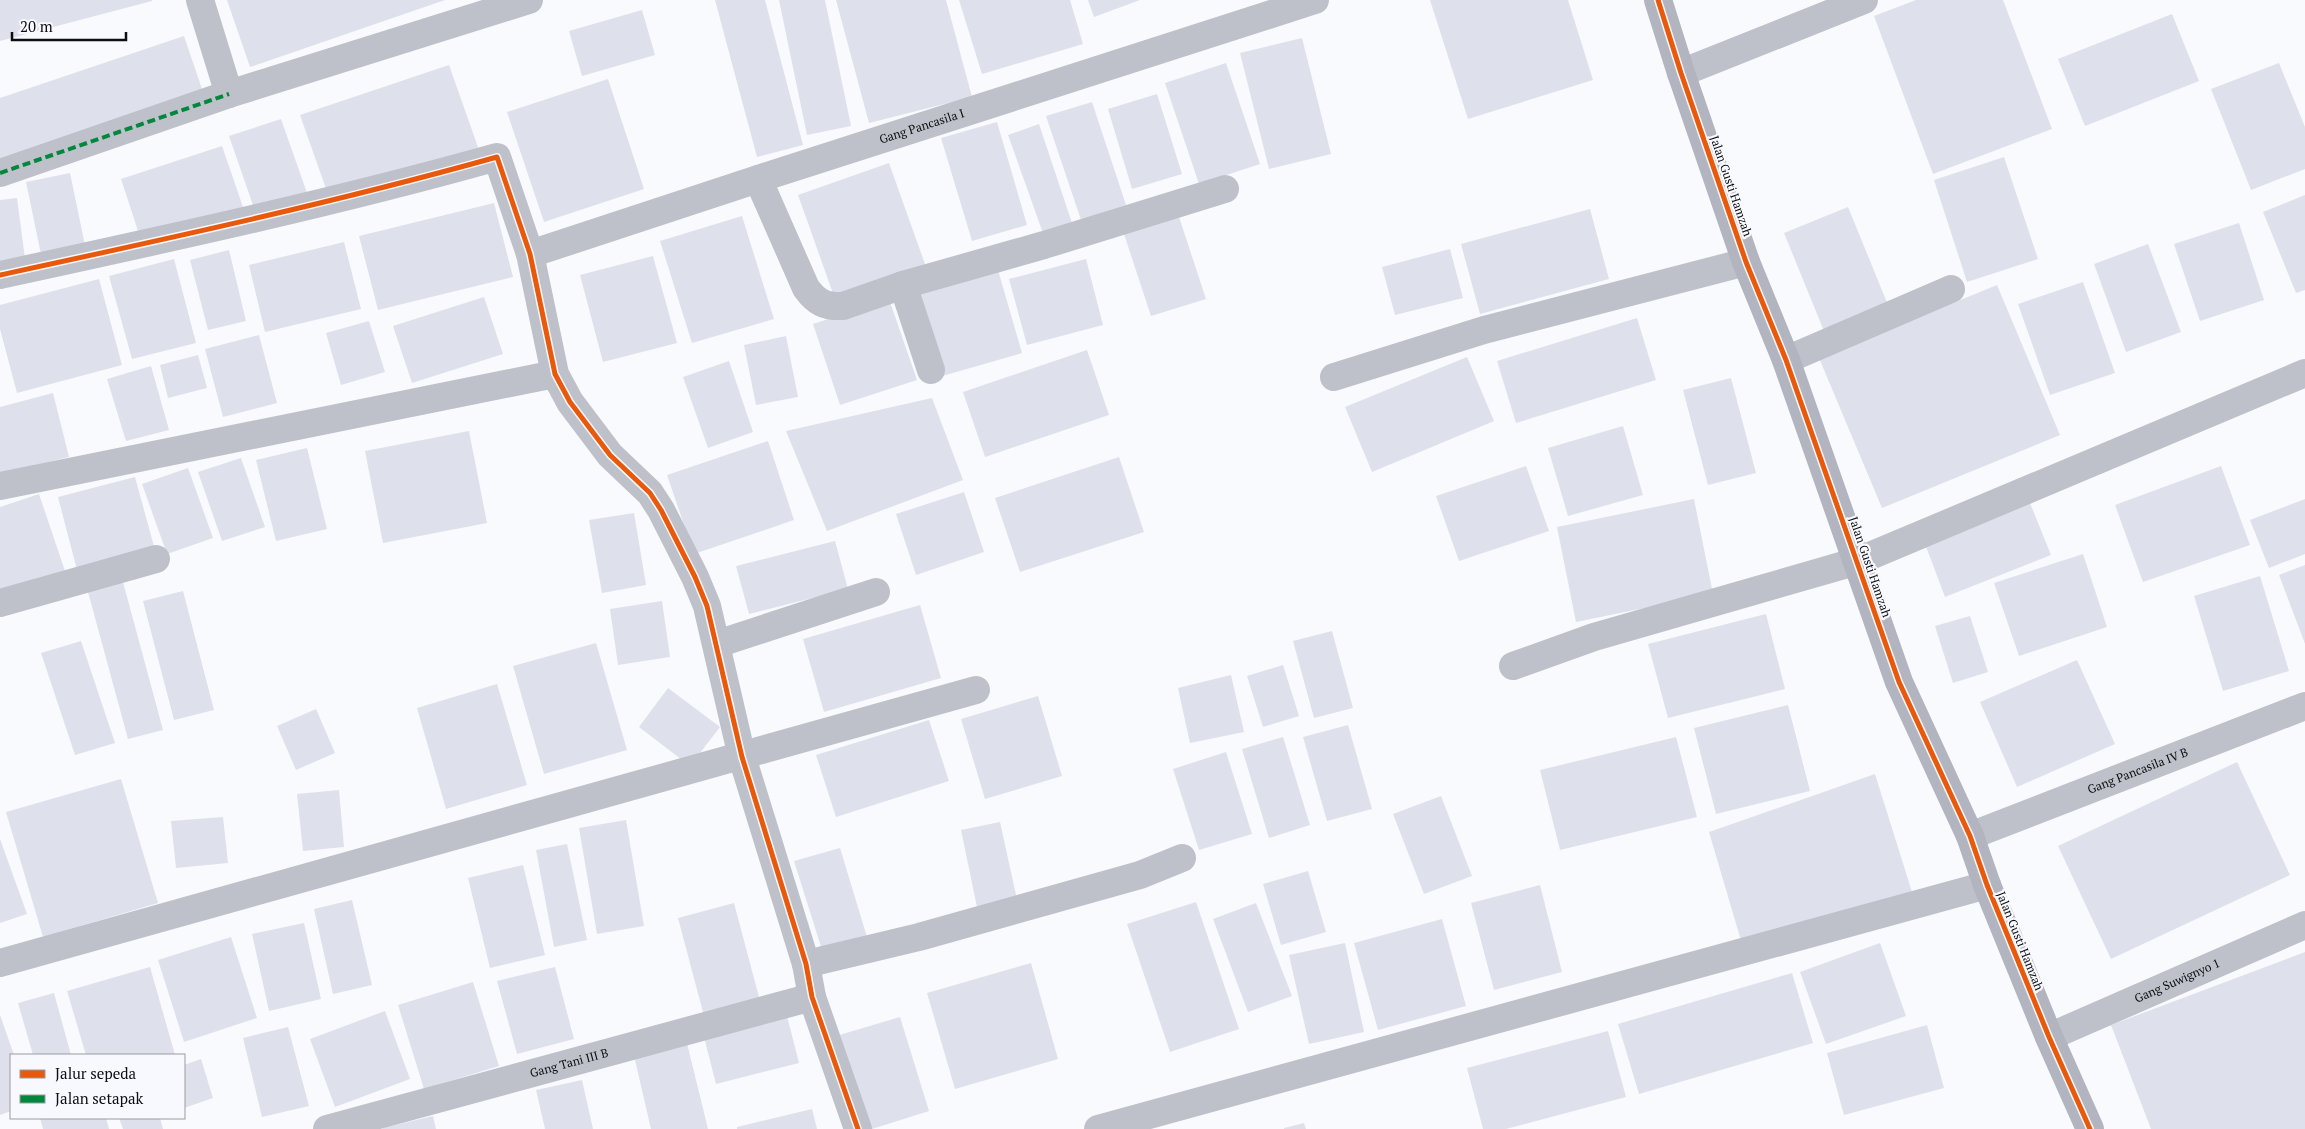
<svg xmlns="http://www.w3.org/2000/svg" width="2305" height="1129" viewBox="0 0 2305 1129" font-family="'PT Serif',serif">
<rect width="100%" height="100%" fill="#f9fafd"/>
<g fill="#dee1eb">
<polygon points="0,0 152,0 152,1 0,41"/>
<polygon points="227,0 445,0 250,67"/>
<polygon points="715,0 765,0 803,145 757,157"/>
<polygon points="779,0 825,0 851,126 807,135"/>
<polygon points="836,0 946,0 972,97 869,123"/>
<polygon points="959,0 1070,0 1083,44 982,74"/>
<polygon points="1088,0 1140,0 1094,17"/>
<polygon points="1430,0 1568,0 1593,80 1468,119"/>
<polygon points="1916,0 2003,0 2052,129 1933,174 1874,16"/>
<polygon points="642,10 655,55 582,76 569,31"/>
<polygon points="2172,14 2199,81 2085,126 2058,59"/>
<polygon points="184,36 206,101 0,159 0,98"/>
<polygon points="1302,38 1331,154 1269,169 1240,53"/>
<polygon points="1226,63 1260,164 1199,184 1165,83"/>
<polygon points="2279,63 2305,127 2305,169 2251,190 2211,89"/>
<polygon points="449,65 479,150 330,200 300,115"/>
<polygon points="608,79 644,189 544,222 507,112"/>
<polygon points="1157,94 1182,174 1132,189 1108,109"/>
<polygon points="1092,102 1126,205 1081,220 1046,116"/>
<polygon points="281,119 307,193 255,211 229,136"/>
<polygon points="997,122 1027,225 972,241 941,138"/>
<polygon points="1039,124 1073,226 1044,236 1008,135"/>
<polygon points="222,146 243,207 141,240 121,179"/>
<polygon points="2004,157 2038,259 1967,282 1934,180"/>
<polygon points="889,163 926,267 835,299 798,195"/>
<polygon points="70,173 86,250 42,259 26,182"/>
<polygon points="2305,195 2305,290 2296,293 2263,212"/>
<polygon points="17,198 26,266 0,268 0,200"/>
<polygon points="494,203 513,277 378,310 359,236"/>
<polygon points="1848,207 1888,305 1824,331 1784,233"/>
<polygon points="1590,209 1609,279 1480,314 1461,244"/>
<polygon points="742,216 774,319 692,343 660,241"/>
<polygon points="1179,217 1206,299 1151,316 1124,234"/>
<polygon points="2239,223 2264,300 2200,321 2174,244"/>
<polygon points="344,242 361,309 265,332 249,265"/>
<polygon points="2148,244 2181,332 2126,352 2094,264"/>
<polygon points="1450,249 1463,298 1395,315 1382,267"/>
<polygon points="229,250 246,321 208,330 190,260"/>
<polygon points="653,256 677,343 603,362 580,275"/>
<polygon points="174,259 196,343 132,359 109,276"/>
<polygon points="1086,259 1103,325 1027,345 1009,279"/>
<polygon points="996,263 1022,353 939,377 913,287"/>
<polygon points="99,279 122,365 17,393 0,329 0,305"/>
<polygon points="2083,282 2115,373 2050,395 2018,304"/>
<polygon points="1997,285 2060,435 1882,508 1819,358"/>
<polygon points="484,297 503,354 412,383 393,326"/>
<polygon points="889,299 917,380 840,405 813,324"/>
<polygon points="1637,318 1656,380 1516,423 1497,361"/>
<polygon points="369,321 385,372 341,385 326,333"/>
<polygon points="259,335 277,403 223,417 205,349"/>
<polygon points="786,336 798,397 756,405 744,345"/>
<polygon points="1087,350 1109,415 985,457 963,392"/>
<polygon points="198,355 207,388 168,398 160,365"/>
<polygon points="1467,357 1494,421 1372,472 1345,407"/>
<polygon points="729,361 753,432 708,448 683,377"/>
<polygon points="151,366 169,430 126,441 107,379"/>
<polygon points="1731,378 1756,473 1708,485 1683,390"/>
<polygon points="53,393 69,457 0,474 0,407"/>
<polygon points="932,398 963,480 827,531 786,431"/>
<polygon points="1623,426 1643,495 1568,516 1548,448"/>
<polygon points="469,431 487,523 383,543 365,451"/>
<polygon points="768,441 794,520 694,554 667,475"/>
<polygon points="307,448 327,529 276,541 256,460"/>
<polygon points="1119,457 1144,532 1020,572 995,498"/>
<polygon points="241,458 265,527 222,541 198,472"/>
<polygon points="1526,466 1549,531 1459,561 1436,496"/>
<polygon points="2221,466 2250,545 2143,582 2115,505"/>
<polygon points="188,468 213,538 167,554 142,484"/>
<polygon points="135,477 155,550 77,570 58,497"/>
<polygon points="964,492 984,552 916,575 896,514"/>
<polygon points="39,494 66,574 3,595 0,588 0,507"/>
<polygon points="1694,499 1713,594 1576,622 1557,527"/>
<polygon points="2305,499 2305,554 2269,568 2250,520"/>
<polygon points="2030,503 2051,555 1945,597 1925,544"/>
<polygon points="634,513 646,585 602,593 589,520"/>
<polygon points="835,541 848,589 749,614 736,566"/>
<polygon points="2083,554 2107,627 2019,656 1994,583"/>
<polygon points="2305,565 2305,644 2279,575"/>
<polygon points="2260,576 2289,671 2223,691 2194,596"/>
<polygon points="123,582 163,730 128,739 88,592"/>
<polygon points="183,591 214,710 174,720 143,601"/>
<polygon points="662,601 670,657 618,665 610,609"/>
<polygon points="920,605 941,678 824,712 803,639"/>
<polygon points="1766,614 1785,689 1668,718 1648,644"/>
<polygon points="1970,616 1988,672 1953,683 1935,626"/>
<polygon points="1332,631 1353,708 1314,718 1293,641"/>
<polygon points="81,641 115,743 75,755 41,653"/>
<polygon points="596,643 627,750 544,774 513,666"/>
<polygon points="2077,660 2115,744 2017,787 1980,702"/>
<polygon points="1283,665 1299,716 1263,727 1247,676"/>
<polygon points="1231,675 1244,732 1190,743 1178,688"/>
<polygon points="497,684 527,785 446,809 417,708"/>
<polygon points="668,688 720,727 690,766 639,727"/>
<polygon points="1038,696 1062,776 985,799 961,719"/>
<polygon points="1788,705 1810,791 1716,814 1694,728"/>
<polygon points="316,709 335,753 296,770 277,726"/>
<polygon points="929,720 949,781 836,817 816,755"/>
<polygon points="1348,725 1372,809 1327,821 1303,737"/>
<polygon points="1283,737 1310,825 1269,838 1242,749"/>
<polygon points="1676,737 1697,817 1560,850 1540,770"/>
<polygon points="1226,752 1252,834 1199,850 1173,769"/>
<polygon points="2237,762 2290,875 2111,959 2058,846"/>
<polygon points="1875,774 1912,892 1742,944 1709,832"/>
<polygon points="121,779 158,903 43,937 6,812"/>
<polygon points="339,790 344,847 303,851 297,794"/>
<polygon points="1441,796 1472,876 1424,894 1393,814"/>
<polygon points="223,817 228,863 176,868 171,821"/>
<polygon points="626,820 644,926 597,934 579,828"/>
<polygon points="1000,822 1018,904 978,912 961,830"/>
<polygon points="0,839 27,914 0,923"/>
<polygon points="567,844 587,940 554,947 536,850"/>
<polygon points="840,848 867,937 822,950 794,861"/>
<polygon points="523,865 545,955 490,968 468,878"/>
<polygon points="1308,871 1326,932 1281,945 1263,884"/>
<polygon points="1540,885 1562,972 1494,990 1471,903"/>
<polygon points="352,900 372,985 333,994 314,909"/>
<polygon points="1196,902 1239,1029 1170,1052 1127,924"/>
<polygon points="734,903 760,1001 704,1016 678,918"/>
<polygon points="1256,903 1292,996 1248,1012 1213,919"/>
<polygon points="1442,919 1466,1006 1378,1030 1354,943"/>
<polygon points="304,923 321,999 269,1011 252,934"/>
<polygon points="231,937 257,1018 184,1042 158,960"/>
<polygon points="1345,943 1364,1032 1309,1044 1289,955"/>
<polygon points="1880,943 1906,1016 1826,1044 1800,972"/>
<polygon points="2305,952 2305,1129 2151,1129 2111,1025"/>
<polygon points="1031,963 1058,1059 955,1089 927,993"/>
<polygon points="150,967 175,1055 86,1055 67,991"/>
<polygon points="555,967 574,1039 517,1054 497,981"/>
<polygon points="1792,973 1813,1043 1639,1094 1618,1024"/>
<polygon points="473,982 499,1066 424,1089 398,1005"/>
<polygon points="54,993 71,1055 33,1055 18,1003"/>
<polygon points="385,1011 410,1079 335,1107 310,1039"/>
<polygon points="0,1015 14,1055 11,1055 11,1111 0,1115"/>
<polygon points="787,1016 799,1063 716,1084 704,1037"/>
<polygon points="900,1017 929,1111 872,1129 865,1129 836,1036"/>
<polygon points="1927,1025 1944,1088 1844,1115 1827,1053"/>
<polygon points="288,1027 309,1106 262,1117 243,1038"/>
<polygon points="1608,1031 1626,1097 1506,1129 1483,1129 1467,1068"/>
<polygon points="685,1035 708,1129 651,1129 632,1047"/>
<polygon points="201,1059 213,1098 184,1108 184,1065"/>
<polygon points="582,1080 593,1129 545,1129 536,1090"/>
<polygon points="812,1109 817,1129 737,1129 737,1127"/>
<polygon points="433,1116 436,1129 383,1129 383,1128"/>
<polygon points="40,1118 106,1118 109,1129 43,1129"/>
<polygon points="119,1118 160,1118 163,1129 123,1129"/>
<polygon points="1304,1123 1306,1129 1284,1129 1284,1128"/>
</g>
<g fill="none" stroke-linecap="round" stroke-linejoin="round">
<g stroke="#bec0ca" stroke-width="28">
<polyline points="200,0 229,94"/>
<polyline points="1681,73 1864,0"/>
<polyline points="0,173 229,94 529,0"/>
<path d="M 758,179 L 806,288 C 816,302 825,307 843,306 L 903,285 L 1044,245 L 1225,189"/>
<path id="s1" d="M 530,254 L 758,179 L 1315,0"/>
<path d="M 0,275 C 166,239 333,203 497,157 L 530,254 L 555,374 L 570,402 L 610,455 L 650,493 L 661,510 L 695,577 L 707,606 L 742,757 L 806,964 L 812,997 L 858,1129"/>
<polyline points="903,285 931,370"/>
<polyline points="1786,360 1951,289"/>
<polyline points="1334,377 1484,330 1746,262"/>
<polyline points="0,486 555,374"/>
<polyline points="0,603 156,559"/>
<polyline points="717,644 876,592"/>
<polyline points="1513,666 1594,637 1858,561 2305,373"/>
<path id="s2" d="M 1970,836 L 2305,706"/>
<polyline points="0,963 976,690"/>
<polyline points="806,964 919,937 1140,875 1182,858"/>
<path id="s3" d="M 2049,1037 L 2305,925"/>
<path id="s4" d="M 327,1129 L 812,997"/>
<polyline points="1098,1129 1987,885"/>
</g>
<polyline stroke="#b2b4c0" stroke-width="28" points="1658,0 1681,73 1746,262 1786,360 1899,682 1970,836 1987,885 2049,1037 2090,1129"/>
<polyline stroke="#00873e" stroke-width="4" stroke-dasharray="8 4" stroke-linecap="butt" points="0,173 229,94"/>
<g stroke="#f8f9fe" stroke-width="8">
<g id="cycleway">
<polyline points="1658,0 1681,73 1746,262 1786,360 1899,682 1970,836 1987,885 2049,1037 2090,1129"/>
<path d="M 0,275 C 166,239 333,203 497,157 L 530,254 L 555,374 L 570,402 L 610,455 L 650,493 L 661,510 L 695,577 L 707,606 L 742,757 L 806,964 L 812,997 L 858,1129"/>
</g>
</g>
<use href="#cycleway" stroke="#e8590c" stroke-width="5"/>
</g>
<g text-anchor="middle" stroke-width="4.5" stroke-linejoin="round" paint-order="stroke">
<g font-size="12" fill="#0d0e10" stroke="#f8f9fe">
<text dy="4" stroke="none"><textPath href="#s1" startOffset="412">Gang Pancasila I</textPath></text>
<text transform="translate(1731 186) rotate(71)" y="4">Jalan Gusti Hamzah</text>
<text transform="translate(1870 567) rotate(71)" y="4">Jalan Gusti Hamzah</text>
<text dy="4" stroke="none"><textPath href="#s2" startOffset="180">Gang Pancasila IV B</textPath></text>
<text transform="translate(2020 941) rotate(68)" y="4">Jalan Gusti Hamzah</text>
<text dy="4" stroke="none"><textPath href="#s3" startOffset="140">Gang Suwignyo 1</textPath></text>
<text dy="4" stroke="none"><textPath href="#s4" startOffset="251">Gang Tani III B</textPath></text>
</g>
</g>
<rect x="10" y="1054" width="175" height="65" fill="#f8f9fe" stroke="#9a9b9f"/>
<rect x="20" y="1070" width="25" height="8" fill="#e8590c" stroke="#9a9b9f"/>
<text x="55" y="1079" font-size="15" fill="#0d0e10">Jalur sepeda</text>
<rect x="20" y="1095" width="25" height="8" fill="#00873e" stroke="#9a9b9f"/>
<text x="55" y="1104" font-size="15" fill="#0d0e10">Jalan setapak</text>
<path d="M12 32v8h114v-8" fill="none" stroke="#0d0e10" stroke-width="2.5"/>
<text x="20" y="32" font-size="15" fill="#0d0e10" stroke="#f8f9fe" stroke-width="4" paint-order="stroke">20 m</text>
</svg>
